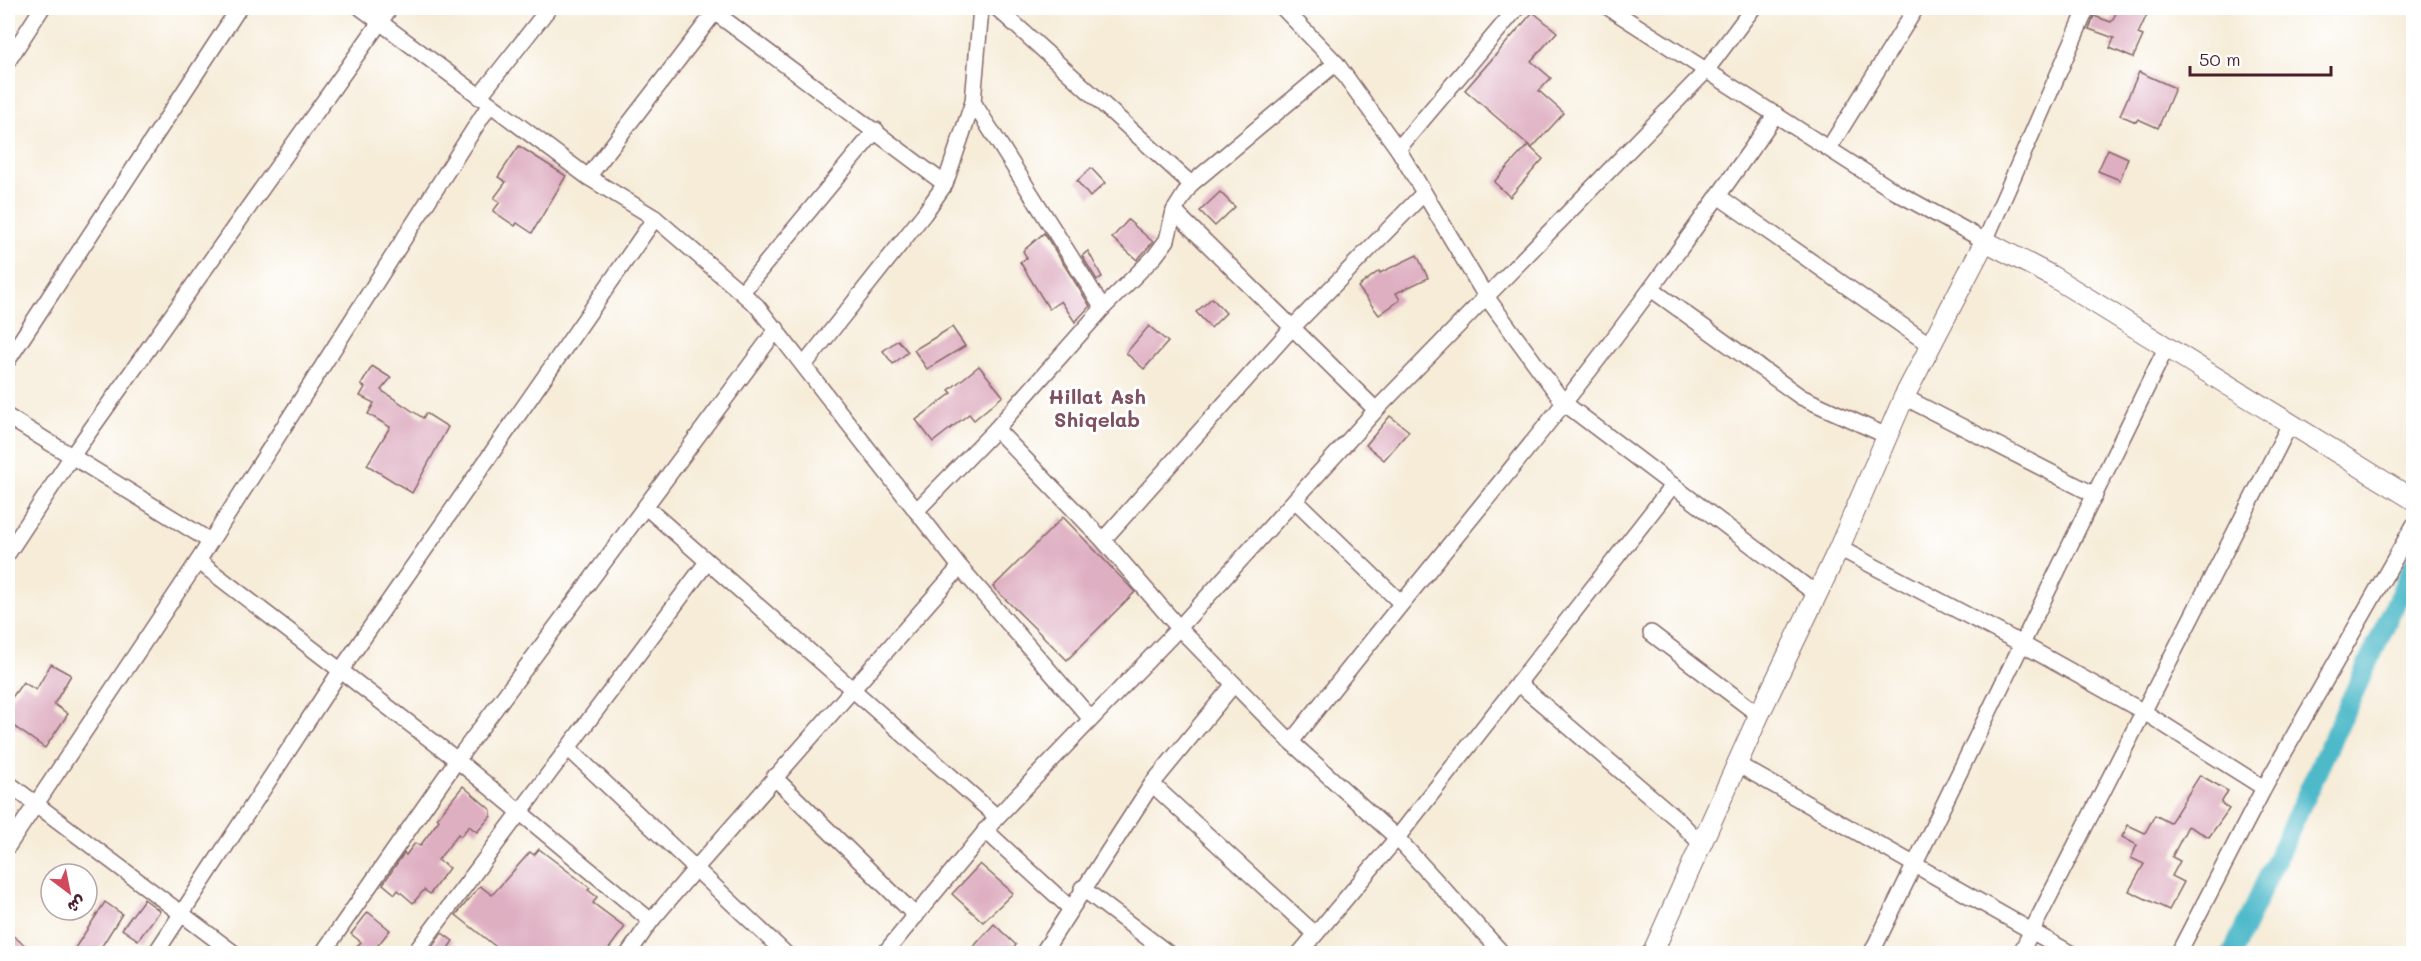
<svg xmlns="http://www.w3.org/2000/svg" width="2421" height="961" viewBox="0 0 2421 961" font-family="Mali,'Playpen Sans Arabic',sans-serif">
<rect width="100%" height="100%" fill="#fff"/>
<filter id="ink" filterUnits="userSpaceOnUse"><feTurbulence type="fractalNoise" baseFrequency=".0167" numOctaves="2"/><feDisplacementMap in="SourceGraphic" scale="12" xChannelSelector="R" yChannelSelector="G"/><feConvolveMatrix kernelMatrix="1 2 1 2 8 2 1 2 1" color-interpolation-filters="sRGB"/></filter>
<filter id="wash" filterUnits="userSpaceOnUse"><feTurbulence type="fractalNoise" baseFrequency=".008" numOctaves="4" result="noise"/><feDisplacementMap in="SourceGraphic" scale="24" xChannelSelector="R" yChannelSelector="G"/><feGaussianBlur stdDeviation="1.35" result="paint"/><feColorMatrix in="noise" values="0 0 0 0 0 0 0 0 0 0 0 0 0 0 0 0 0 1.4 0 .05"/><feComposite in="paint" operator="in"/></filter>
<g filter="url(#wash)">
<rect width="100%" height="100%" fill="#f6ecd8"/>
<g fill="none" stroke-linecap="round" stroke-linejoin="round">
<polyline stroke="#4db9c9" stroke-width="20" points="2232,954 2414,564"/>
</g>
<g id="blocks">
<g fill="#deaec1">
<polygon points="2119,8 2150,8 2138,34 2143,36 2133,58 2110,48 2114,38 2089,29 2094,16 2111,22"/>
<polygon points="1533,12 1557,32 1531,61 1551,78 1539,91 1564,113 1532,148 1465,90"/>
<polygon points="2139,72 2175,88 2158,128 2138,119 2136,122 2120,115"/>
<polygon points="1528,145 1543,159 1510,197 1494,182"/>
<polygon points="519,146 566,176 532,233 517,223 515,226 493,211 500,202 494,198 506,182 498,177"/>
<polygon points="2108,149 2128,158 2120,180 2098,171"/>
<polygon points="1091,168 1105,183 1090,197 1077,181"/>
<polygon points="1220,192 1235,207 1215,226 1200,211"/>
<polygon points="1128,220 1153,242 1137,260 1112,238"/>
<polygon points="1044,233 1090,306 1075,322 1061,301 1049,309 1020,262 1027,258 1023,251"/>
<polygon points="1088,251 1102,277 1097,280 1082,256"/>
<polygon points="1417,255 1428,278 1396,293 1400,300 1379,315 1358,287 1379,271 1380,273"/>
<polygon points="1212,298 1226,313 1211,328 1196,312"/>
<polygon points="1149,326 1168,342 1144,369 1126,353"/>
<polygon points="952,327 965,346 927,369 914,350"/>
<polygon points="898,340 908,352 893,364 883,351"/>
<polygon points="372,366 391,378 381,390 423,418 426,413 448,427 412,493 367,465 390,427 368,414 374,403 360,396 365,387 361,385"/>
<polygon points="979,366 1003,396 974,420 969,414 933,442 916,420 952,393 949,390"/>
<polygon points="1390,416 1409,431 1384,460 1366,445"/>
<polygon points="1063,517 1135,592 1067,660 993,587"/>
<polygon points="51,664 71,675 54,704 68,714 45,748 8,722 8,703 23,682 36,690"/>
<polygon points="2200,775 2228,791 2221,803 2229,809 2209,837 2188,826 2172,857 2180,861 2172,876 2184,882 2169,910 2129,891 2144,864 2131,858 2137,845 2122,837 2128,825 2145,833 2155,815 2170,823"/>
<polygon points="463,786 491,810 491,816 477,832 469,826 461,836 458,834 438,860 449,868 430,894 424,890 413,903 398,890 395,894 383,884 404,853 406,855 415,843 420,846 439,820 437,818"/>
<polygon points="539,849 590,888 588,890 597,897 593,903 625,927 605,954 505,954 456,915 480,886 492,895 530,852 534,855"/>
<polygon points="980,864 1013,893 983,922 952,894"/>
<polygon points="144,899 160,911 138,940 122,929"/>
<polygon points="105,902 122,914 97,954 71,954"/>
<polygon points="368,912 390,930 371,954 349,954 361,942 351,934"/>
<polygon points="994,924 1016,945 1009,954 967,954"/>
<polygon points="8,932 36,954 8,954"/>
<polygon points="442,933 453,941 444,954 427,954"/>
</g>
</g>
</g>
<g filter="url(#ink)">
<use href="#blocks" fill-opacity="0" stroke="#866768" stroke-width="1.5"/>
<g fill="none" stroke-linecap="round" stroke-linejoin="round">
<g stroke="#866768" stroke-width="18">
<g id="minor">
<polyline points="709,8 945,184"/>
<polyline points="997,8 1191,184"/>
<polyline points="1283,8 1336,63 1398,149 1485,295 1564,403 1816,594"/>
<polyline points="1609,8 1896,192 1985,241 2087,8"/>
<polyline points="8,61 42,8"/>
<polyline points="479,97 549,8"/>
<polyline points="973,102 1103,308"/>
<polyline points="490,104 588,177 655,218 757,306 960,567 1091,719"/>
<polyline points="1829,148 1916,8"/>
<polyline points="1398,149 1517,8"/>
<polyline points="588,177 718,8"/>
<polyline points="1718,196 1930,345"/>
<polyline points="1174,211 1376,410"/>
<polyline points="1651,289 1801,397 1887,436"/>
<polyline points="742,292 876,130"/>
<polyline points="8,360 239,8"/>
<polyline points="805,364 924,214 945,184 973,102 981,8"/>
<polyline points="1904,397 2095,495"/>
<polyline points="8,417 210,541"/>
<polyline points="996,429 1103,540 1179,628 1291,742 1397,838 1503,954"/>
<polyline points="1295,500 1400,602"/>
<polyline points="647,508 997,817"/>
<polyline points="916,511 996,429 1103,308 1155,256 1167,240 1174,211 1191,184 1336,63"/>
<polyline points="1103,540 1292,328 1423,194"/>
<polyline points="1839,548 2022,644 2144,712 2264,788"/>
<polyline points="8,553 72,456 390,8"/>
<polyline points="198,561 457,760 651,921"/>
<polyline points="1651,633 1759,715"/>
<polyline points="1518,683 1678,820 1702,845"/>
<path d="M 1291,742 C 1381,627 1474,516 1564,403 C 1638,309 1707,212 1776,114"/>
<polyline points="568,748 786,954"/>
<polyline points="1737,764 2072,954"/>
<polyline points="774,777 916,916"/>
<polyline points="8,783 235,954"/>
<polyline points="1152,784 1315,934"/>
<polyline points="985,830 1070,908"/>
<polyline points="8,846 198,561 490,104 361,8"/>
<polyline points="1082,888 1169,954"/>
<polyline points="155,954 341,670 655,218"/>
<polyline points="322,954 457,760 777,329"/>
<polyline points="414,954 707,562"/>
<polyline points="628,954 651,921 696,868 960,567"/>
<polyline points="884,954 997,817 1179,628 1376,410 1705,72 1753,8"/>
<polyline points="1042,954 1152,784 1234,684"/>
<polyline points="1299,954 1397,838 1673,485"/>
<polyline points="1871,954 2166,348"/>
<polyline points="2020,954 2290,424"/>
<polyline points="2178,954 2264,788 2414,525"/>
</g>
</g>
<g stroke="#866768" stroke-width="22">
<polyline id="tertiary" points="1652,954 1759,715 1839,548 1904,397 1985,241 2050,275 2414,500"/>
</g>
<use href="#minor" stroke="#fff" stroke-width="15"/>
<use href="#tertiary" stroke="#fff" stroke-width="20"/>
</g>
</g>
<g text-anchor="middle" stroke-width="6" stroke-linejoin="round" paint-order="stroke">
<g font-size="20" font-weight="bold" fill="#7e5160" stroke="#fff">
<text x="1097" y="404">Hillat Ash<tspan x="1097" dy="23">Shiqelab</tspan></text>
</g>
</g>
<rect width="2421" height="961" fill="none" stroke="#fff" stroke-width="30"/>
<g transform="translate(69 892) rotate(148)"><circle r="28" fill="#ffffff" stroke="#b7a5aa" stroke-width="1.5"/>
<path d="M0-4.5L10 22L0 15L-10 22Z" fill="#d1495b"/>
<text y="-9" font-size="16" font-weight="bold" text-anchor="middle" fill="#4a1f2b">ش</text>
</g>
<path d="M2190 66v9h141v-9" fill="none" stroke="#4a1f2b" stroke-width="3"/>
<text x="2199" y="66" font-size="18" fill="#4a1f2b" stroke="#ffffff" stroke-width="4.5" paint-order="stroke">50 m</text>
</svg>
